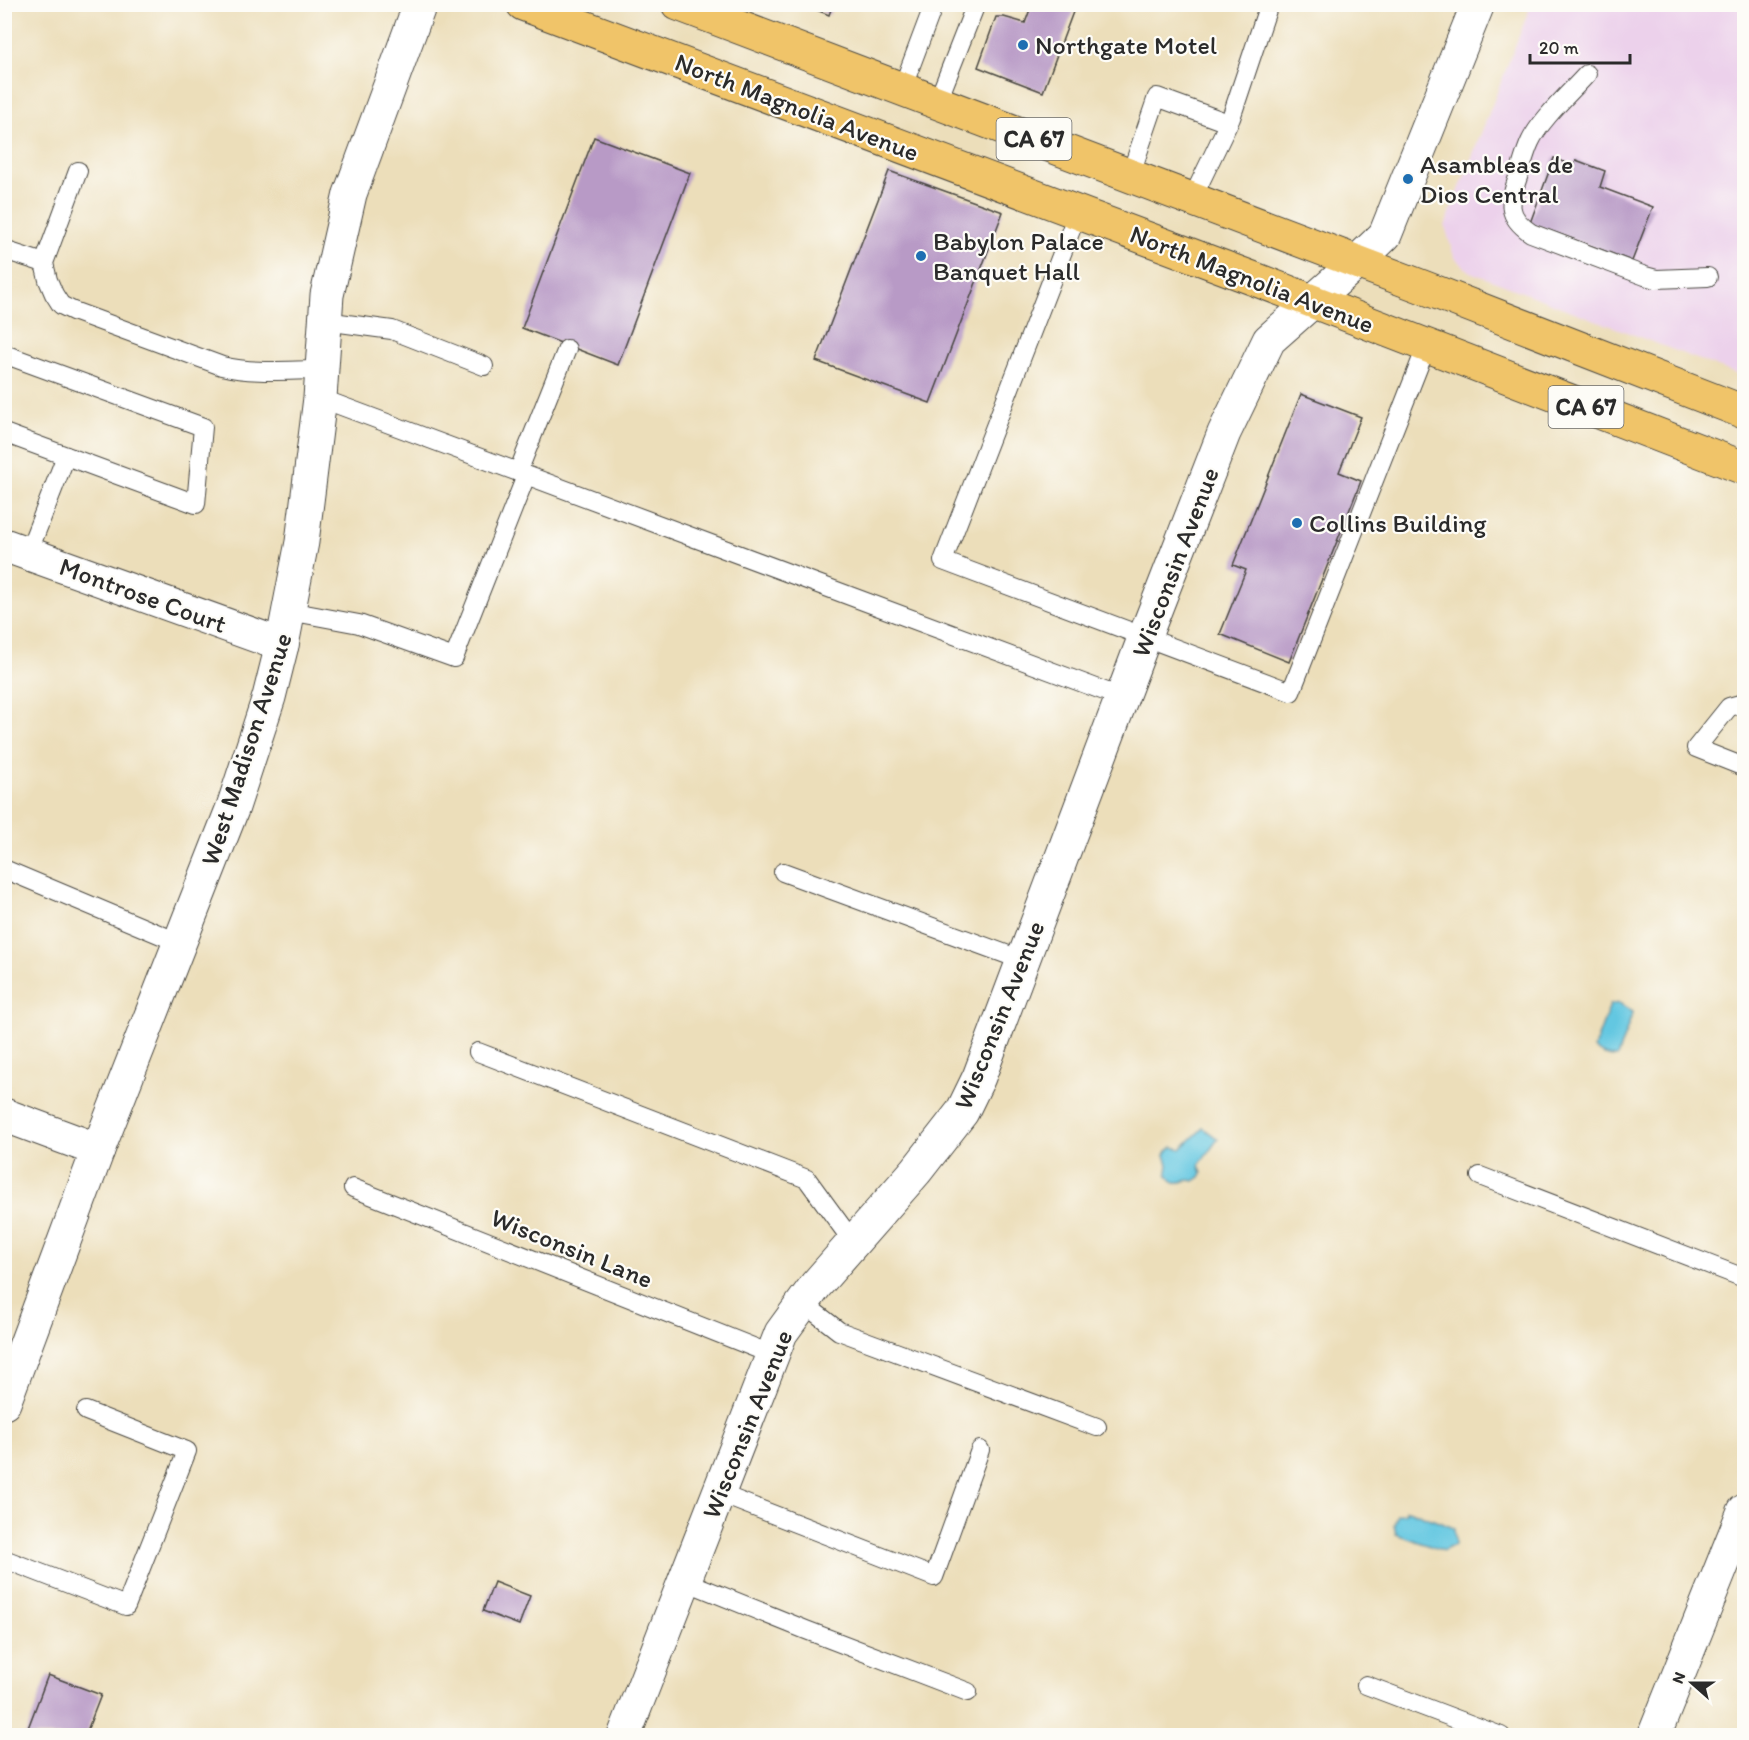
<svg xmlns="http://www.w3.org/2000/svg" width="1749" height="1740" viewBox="0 0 1749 1740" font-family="Itim,sans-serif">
<rect width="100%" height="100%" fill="#fdfcf7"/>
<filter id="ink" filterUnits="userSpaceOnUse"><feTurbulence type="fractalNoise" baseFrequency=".0167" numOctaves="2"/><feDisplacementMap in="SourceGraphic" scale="12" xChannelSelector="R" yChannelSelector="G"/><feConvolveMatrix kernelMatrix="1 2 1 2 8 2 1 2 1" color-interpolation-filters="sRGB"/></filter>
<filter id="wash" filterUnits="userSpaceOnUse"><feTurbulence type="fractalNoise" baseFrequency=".008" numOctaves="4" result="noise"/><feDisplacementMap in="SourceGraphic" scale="24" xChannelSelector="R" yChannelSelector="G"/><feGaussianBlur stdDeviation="1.35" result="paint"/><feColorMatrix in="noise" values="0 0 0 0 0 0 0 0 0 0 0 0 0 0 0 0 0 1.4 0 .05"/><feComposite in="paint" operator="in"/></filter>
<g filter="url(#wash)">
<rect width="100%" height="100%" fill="#ecdeba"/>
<polygon fill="#ecd1eb" points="1531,5 1744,5 1744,377 1470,272 1454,257 1445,226"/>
<g fill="#63c7e1" stroke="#477986" stroke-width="1.5">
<path d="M 1619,1003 L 1633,1012 L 1617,1057 C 1607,1057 1601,1055 1594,1048 L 1610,1005 Z"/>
<path d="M 1203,1128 L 1218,1139 L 1199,1165 L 1202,1173 L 1200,1177 L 1194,1181 C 1182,1177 1175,1191 1167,1173 L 1168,1164 L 1165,1155 L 1167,1151 L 1173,1147 L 1181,1149 Z"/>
<polygon points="1406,1510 1408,1510 1454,1528 1455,1545 1448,1547 1444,1551 1396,1534 1394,1525 1397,1515 1406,1513"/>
</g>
<g id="blocks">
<g fill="#b89ac6">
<polygon points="802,4 833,4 829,15"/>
<polygon points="1032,4 1076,4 1043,92 978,67 996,17 1004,17 1025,23"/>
<polygon points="594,137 690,173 618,365 522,328"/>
<polygon points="1554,158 1574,166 1576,160 1605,171 1600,187 1653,207 1632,261 1530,223"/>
<polygon points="889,171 1003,212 930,403 816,361"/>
<polygon points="1301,394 1361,417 1339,472 1361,481 1289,662 1220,634 1246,570 1233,565"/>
<polygon points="494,1582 530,1596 519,1625 483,1611"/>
<polygon points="48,1675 101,1695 85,1736 25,1736"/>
</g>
</g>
</g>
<g filter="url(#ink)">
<use href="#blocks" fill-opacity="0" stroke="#484640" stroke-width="1.5"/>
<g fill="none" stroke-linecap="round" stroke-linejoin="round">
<g stroke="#484640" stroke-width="20">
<g id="service">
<path d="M 1587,74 C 1570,93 1540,120 1530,142 C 1525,153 1522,166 1518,177 C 1509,203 1506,216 1531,233 L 1645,276 L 1656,279 L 1708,277"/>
<polyline points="902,89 934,4"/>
<polyline points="937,103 976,4"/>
<path d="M 78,171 L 44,263 L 48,280 L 54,294 L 61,305 L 73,311 L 222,366 C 254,374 289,370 322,370"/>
<polyline points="1130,176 1157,97 1228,123"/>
<polyline points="1192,199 1231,118 1269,4"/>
<polyline points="1078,212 943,561 1291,692 1427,345"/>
<polyline points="4,250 44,263"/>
<polyline points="325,321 392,330 484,366"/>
<polyline points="4,354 203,427 196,504 4,433"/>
<polyline points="320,398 1123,698"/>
<polyline points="518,472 567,349"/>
<polyline points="28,553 66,456"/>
<polyline points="289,611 359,624 454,658 526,476"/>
<polyline points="1744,703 1729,707 1696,748 1744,767"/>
<polyline points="4,869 180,943"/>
<polyline points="783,872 1022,960"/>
<polyline points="478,1052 807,1179 853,1242"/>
<polyline points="1480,1176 1744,1278"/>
<polyline points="353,1188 773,1355"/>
<polyline points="803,1303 839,1331 1097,1427"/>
<polyline points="718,1493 934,1577 980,1450"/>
<polyline points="4,1559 126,1606 187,1451 86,1411"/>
<polyline points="685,1581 806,1630 968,1692"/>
<polyline points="1366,1685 1501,1736"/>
</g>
</g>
<g stroke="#484640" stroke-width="35">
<g id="minor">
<polyline points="4,545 282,645"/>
<polyline points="4,1115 98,1150"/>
<polyline points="624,1736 781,1333 816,1285 916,1171 962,1112 979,1077 1145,636 1224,433 1269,340 1356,263 1385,235 1478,4"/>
</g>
</g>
<g stroke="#484640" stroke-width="35">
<g id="tertiary">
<polyline points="4,1403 98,1150 233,807 269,697 282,645 302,542 320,398 327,295 350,194 420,4"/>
<polyline points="1654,1736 1744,1511"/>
</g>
</g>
<g stroke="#484640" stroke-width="35">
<g id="primary">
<polyline points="523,4 1252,278 1744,468"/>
<polyline points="678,4 1423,287 1744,412"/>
</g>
</g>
<use href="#service" stroke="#fff" stroke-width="18"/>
<use href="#minor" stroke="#fff" stroke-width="33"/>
<use href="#tertiary" stroke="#fff" stroke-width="33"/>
<use href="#primary" stroke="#f0c469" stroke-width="33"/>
</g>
</g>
<g fill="#1f6fb2" stroke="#fdfcf7" stroke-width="2">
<circle cx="1023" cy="45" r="6"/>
<circle cx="1408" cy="179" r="6"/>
<circle cx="921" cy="256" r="6"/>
<circle cx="1297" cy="523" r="6"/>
</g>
<g text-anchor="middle" stroke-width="4.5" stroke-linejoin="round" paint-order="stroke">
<g fill="#fdfcf7" stroke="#6a6a68" stroke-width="1.5">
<rect x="996.5" y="118" width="75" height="42" rx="4.5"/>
<rect x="1548.5" y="386" width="75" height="42" rx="4.5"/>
</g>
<g font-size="24" font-weight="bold" fill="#2b2b2b">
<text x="1034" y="147">CA 67</text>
<text x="1586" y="415">CA 67</text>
</g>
<g font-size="26" fill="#2b2b2b" stroke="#fdfcf7" text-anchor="start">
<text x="1035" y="54">Northgate Motel</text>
<text x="1420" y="173">Asambleas de<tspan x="1420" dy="30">Dios Central</tspan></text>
<text x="933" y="250">Babylon Palace<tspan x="933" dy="30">Banquet Hall</tspan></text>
<text x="1309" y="532">Collins Building</text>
</g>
<g font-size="26" fill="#2b2b2b" stroke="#fdfcf7">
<text transform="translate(797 107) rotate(21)" y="9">North Magnolia Avenue</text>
<text transform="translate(1252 279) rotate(21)" y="9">North Magnolia Avenue</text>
<text transform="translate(1175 562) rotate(-69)" y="9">Wisconsin Avenue</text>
<text transform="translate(143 595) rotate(20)" y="9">Montrose Court</text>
<text transform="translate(246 749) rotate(-72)" y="9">West Madison Avenue</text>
<text transform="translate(999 1015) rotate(-68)" y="9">Wisconsin Avenue</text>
<text transform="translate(572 1248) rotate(22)" y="9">Wisconsin Lane</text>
<text transform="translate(747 1424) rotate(-68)" y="9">Wisconsin Avenue</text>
</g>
</g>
<rect width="1749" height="1740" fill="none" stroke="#fdfcf7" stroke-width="24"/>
<g transform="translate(1692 1683) rotate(291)" stroke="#fdfcf7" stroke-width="4.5" paint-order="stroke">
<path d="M0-4.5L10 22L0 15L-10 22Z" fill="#2b2b2b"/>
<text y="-9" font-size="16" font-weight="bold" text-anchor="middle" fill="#2b2b2b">N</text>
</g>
<path d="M1530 54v9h100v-9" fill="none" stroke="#2b2b2b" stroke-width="3"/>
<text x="1539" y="54" font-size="18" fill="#2b2b2b" stroke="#fdfcf7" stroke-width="4.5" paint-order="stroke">20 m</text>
</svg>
